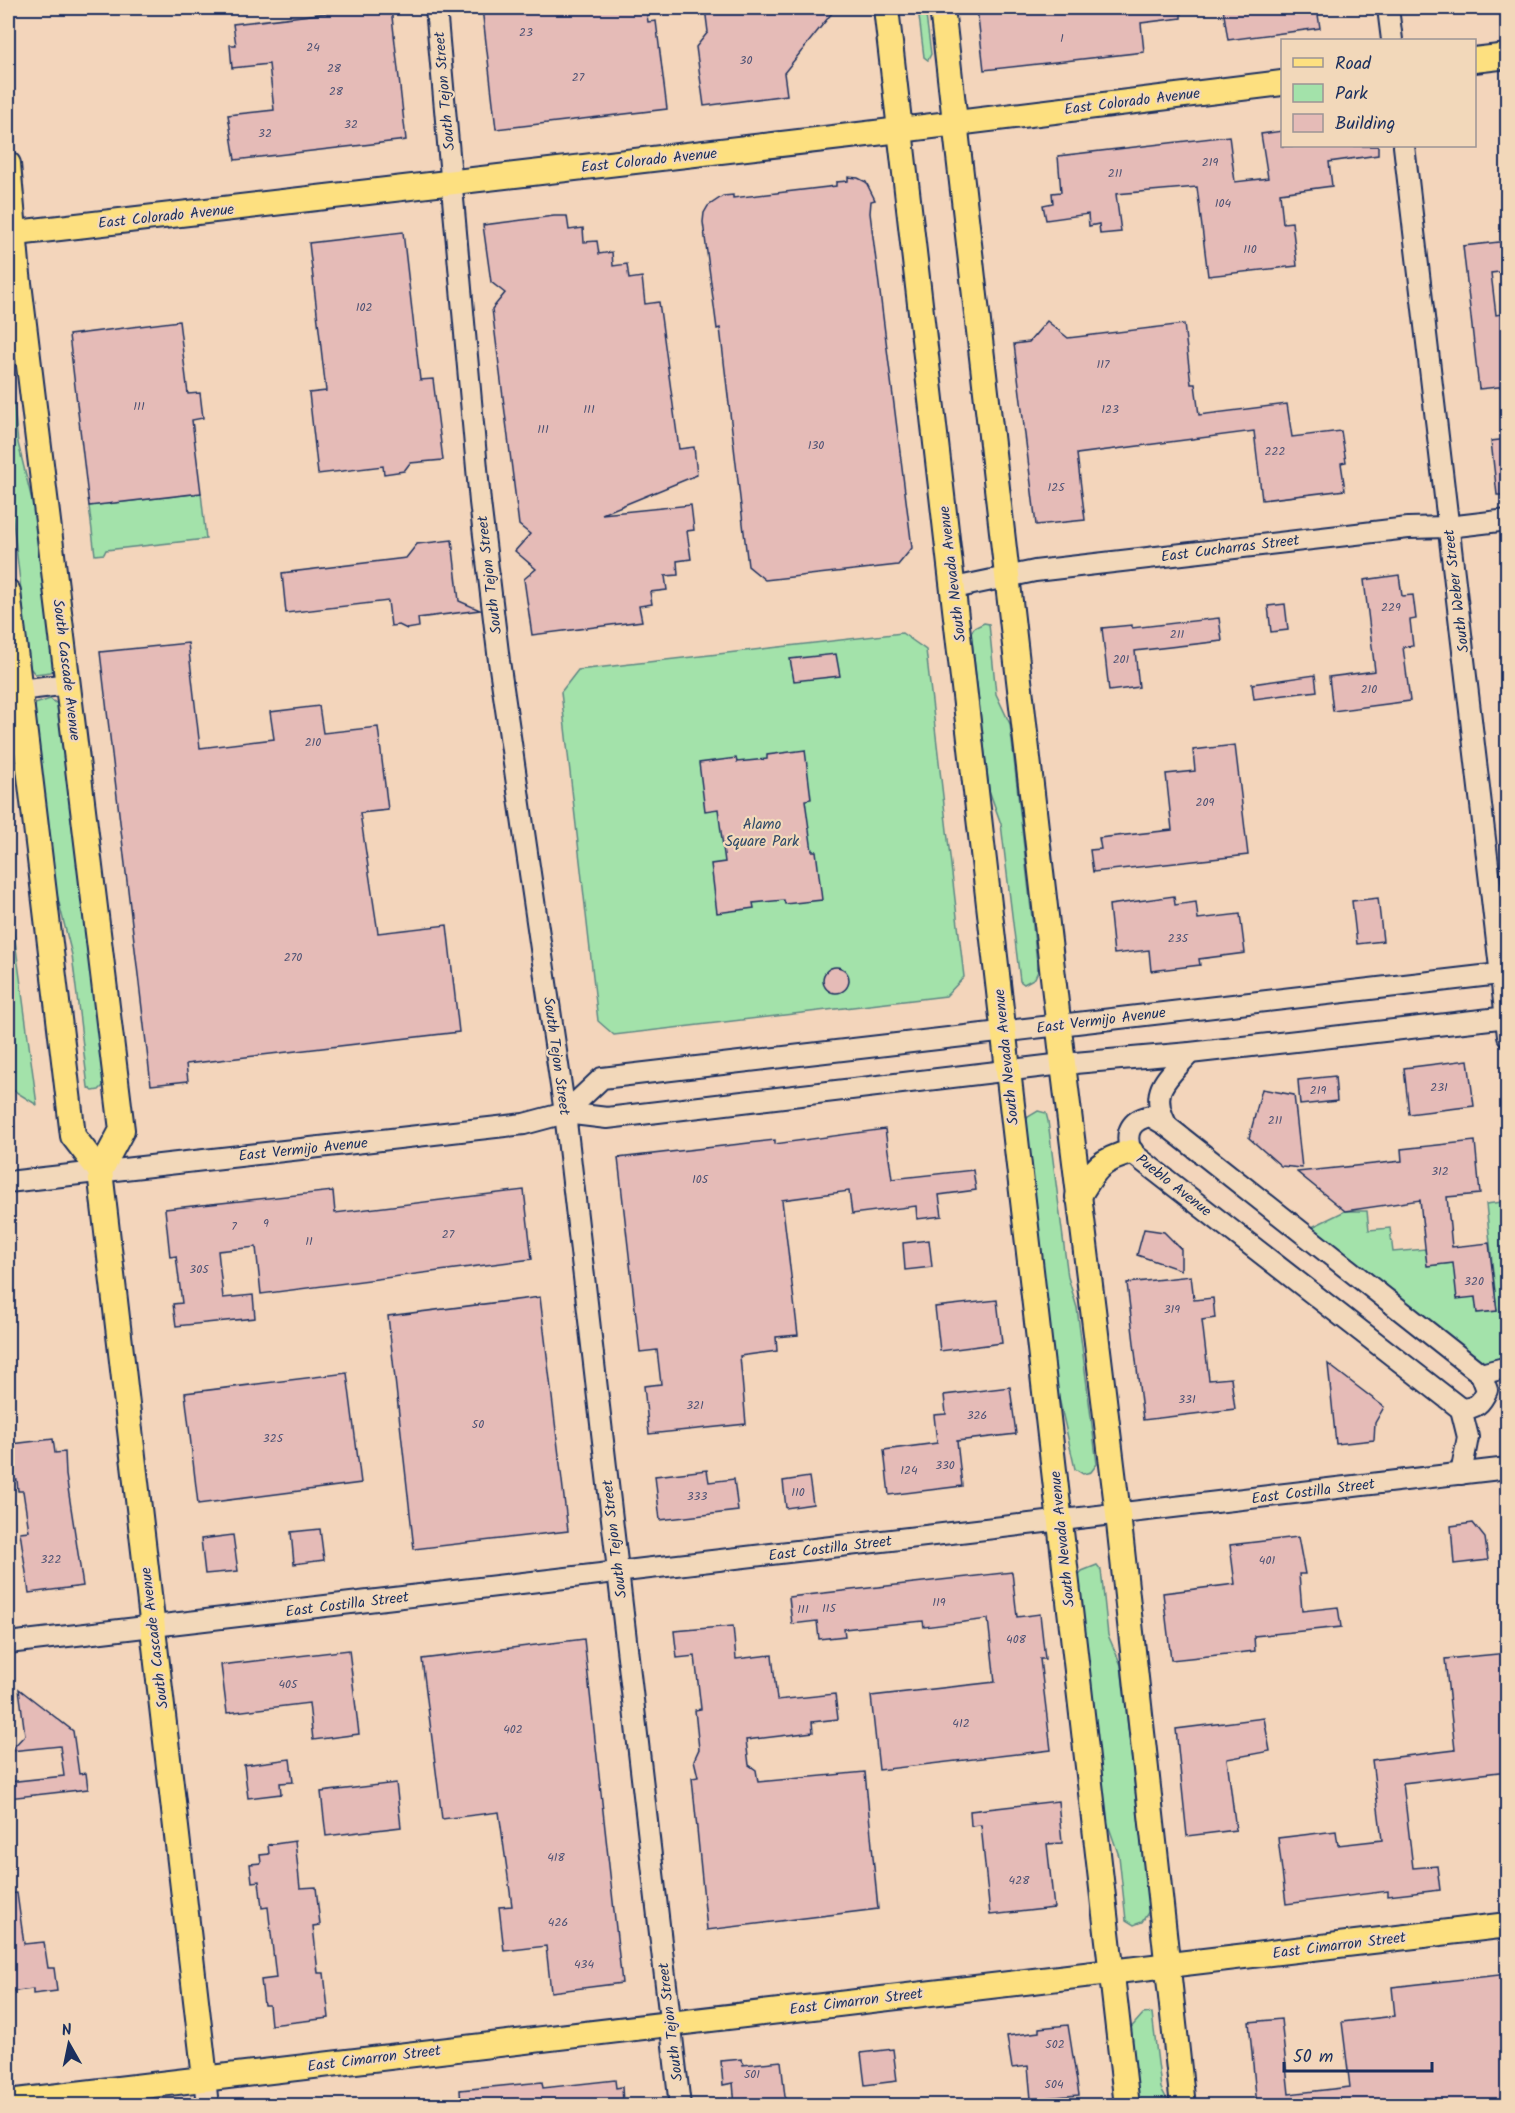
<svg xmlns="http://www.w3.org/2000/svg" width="1515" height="2113" viewBox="0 0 1515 2113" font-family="Kalam,sans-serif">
<rect width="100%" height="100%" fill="#f3d5bb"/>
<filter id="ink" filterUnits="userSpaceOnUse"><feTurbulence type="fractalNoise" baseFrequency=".0167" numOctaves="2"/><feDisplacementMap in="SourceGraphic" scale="12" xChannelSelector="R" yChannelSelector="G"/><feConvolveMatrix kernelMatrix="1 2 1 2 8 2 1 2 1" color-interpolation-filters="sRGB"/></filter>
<g filter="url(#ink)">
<g fill="#a3e2aa" stroke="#5f8884" stroke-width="1.5">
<polygon points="918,8 925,8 931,54 928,60 924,57"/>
<polygon points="8,350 18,443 40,533 55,667 51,672 35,674 30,668 8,478"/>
<polygon points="201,493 206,539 106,550 104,554 95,555 89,506"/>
<polygon points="984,623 989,624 996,694 1010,724 1038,971 1035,978 1024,984 1020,981 1001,824 989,790 971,633 974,628"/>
<polygon points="902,633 926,650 964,977 946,996 614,1035 598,1021 561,692 578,670"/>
<polygon points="50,699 59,705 104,1085 99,1090 93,1091 88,1087 72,955 52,875 37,746 35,704"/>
<polygon points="8,888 37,1105 8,1087"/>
<polygon points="1038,1111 1046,1113 1048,1121 1068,1277 1077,1308 1097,1464 1091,1472 1083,1474 1075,1469 1050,1358 1023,1125 1028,1117"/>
<path d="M 1502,1202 L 1508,1249 L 1507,1357 C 1495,1363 1487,1364 1473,1359 L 1310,1228 L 1345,1211 L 1367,1211 L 1369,1230 L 1390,1228 L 1393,1252 L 1425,1249 L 1428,1266 L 1453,1263 L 1475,1297 L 1477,1313 L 1497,1311 L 1486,1204 Z"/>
<polygon points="1097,1565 1101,1570 1108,1635 1121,1665 1149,1911 1142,1922 1134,1925 1126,1920 1119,1856 1106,1819 1076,1578 1082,1571"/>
<polygon points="1152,2013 1161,2088 1170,2105 1136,2105 1128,2031 1143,2014"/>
</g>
<g fill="#e5bbb7" stroke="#1b2f5e" stroke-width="1.5">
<polygon points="371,8 391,8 406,140 235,160 228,115 274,110 269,64 232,68 230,45 236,45 233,24"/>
<polygon points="482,8 646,8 648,22 656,21 667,109 496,129"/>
<polygon points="705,8 836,8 784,73 787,95 704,106 696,47 708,32"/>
<polygon points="977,8 1181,8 1181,18 1141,23 1144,52 984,70"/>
<polygon points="1223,8 1317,8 1320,28 1228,40"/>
<polygon points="1282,131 1282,146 1378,146 1378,155 1329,162 1332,186 1280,193 1283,223 1292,222 1297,266 1208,276 1197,187 1116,194 1121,232 1100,234 1099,224 1089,226 1088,214 1046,220 1043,205 1053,203 1052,193 1061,192 1058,156 1229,136 1235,182 1268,178 1261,134"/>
<polygon points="848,177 858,178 866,182 875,200 871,201 870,213 912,548 898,565 765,580 748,566 720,328 717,329 703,222 704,213 708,206 723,196 733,195 733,198 836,186 836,182 848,181"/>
<polygon points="554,216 567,216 569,230 583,228 584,242 597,241 599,254 612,252 613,266 627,264 629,279 642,277 645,304 659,302 679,449 694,447 697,475 602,514 691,505 694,530 687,531 691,559 677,561 678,575 665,576 667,590 650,592 652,604 639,606 642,621 532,635 524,579 536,569 515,551 530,534 519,525 492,309 505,293 491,282 483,225"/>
<polygon points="403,232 420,380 433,379 443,460 410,463 404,471 384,474 383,466 318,474 309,393 326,391 309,243"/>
<polygon points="1508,241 1508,271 1491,273 1496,315 1508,313 1508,386 1479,389 1463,246"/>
<polygon points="179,321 188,394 200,393 203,418 192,420 201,493 89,506 69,335"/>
<polygon points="1047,321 1068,338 1184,324 1191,384 1195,384 1199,415 1287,404 1292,437 1341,431 1346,462 1341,463 1345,490 1262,500 1254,431 1077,454 1085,520 1036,525 1014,344 1029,342"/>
<polygon points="1508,439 1508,495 1497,495 1491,441"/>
<polygon points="452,540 459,601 480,610 418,618 419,627 407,629 399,625 391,626 388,601 286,613 282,573 406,558 417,544"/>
<polygon points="1399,575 1402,596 1413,595 1416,619 1410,620 1413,646 1403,647 1410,701 1333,711 1329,677 1375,671 1364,580"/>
<polygon points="1285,604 1288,630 1271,632 1268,606"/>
<polygon points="1219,618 1222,641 1135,651 1139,687 1109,691 1102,628 1132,625 1132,628"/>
<polygon points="188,643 200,748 274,739 270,712 319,706 323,733 378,727 388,810 360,813 378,933 447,925 459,1032 186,1064 188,1081 151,1085 100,652"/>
<polygon points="836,654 840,676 794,681 790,659"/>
<polygon points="1315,675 1317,691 1254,699 1252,684"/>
<polygon points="1235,745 1248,855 1093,872 1090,850 1101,849 1099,838 1172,830 1166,774 1195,771 1193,750"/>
<polygon points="805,750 811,799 805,800 812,851 816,851 822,900 785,904 784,900 753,903 754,908 717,913 711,864 725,862 718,809 705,811 699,763 736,758 737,762 767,759 767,755"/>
<polygon points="1174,896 1175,905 1196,902 1198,919 1240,914 1245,953 1199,959 1200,965 1151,971 1149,950 1114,954 1109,905"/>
<polygon points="1378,898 1383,941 1357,944 1352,901"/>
<circle cx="836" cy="980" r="13"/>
<polygon points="1468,1060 1474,1106 1409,1114 1404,1068"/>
<polygon points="1335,1076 1337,1101 1300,1105 1298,1080"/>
<polygon points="1262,1089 1294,1095 1302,1168 1281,1166 1249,1138"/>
<polygon points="885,1129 892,1179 973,1170 976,1190 939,1195 942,1216 917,1219 916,1206 852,1214 849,1191 782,1200 798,1335 776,1337 777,1351 740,1356 746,1424 649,1434 644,1386 661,1384 657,1350 640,1352 618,1158 775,1140 775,1144"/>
<polygon points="1475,1141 1480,1194 1447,1197 1452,1247 1489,1243 1497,1311 1477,1313 1475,1297 1457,1299 1453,1263 1427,1266 1420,1200 1345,1211 1297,1172 1402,1161 1401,1149"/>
<polygon points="524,1190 532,1259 261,1294 256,1247 218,1251 223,1298 253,1295 255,1318 176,1326 173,1304 182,1303 176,1256 170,1257 165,1209 333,1191 335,1213"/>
<polygon points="1144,1229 1164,1232 1181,1249 1181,1270 1137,1255"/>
<polygon points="929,1240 932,1267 905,1270 903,1243"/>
<polygon points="1191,1276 1194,1300 1213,1298 1215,1318 1202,1320 1209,1380 1231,1378 1235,1409 1143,1420 1127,1283"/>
<polygon points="540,1297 568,1531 414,1549 388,1316"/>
<polygon points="997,1300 1002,1343 940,1351 935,1307"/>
<polygon points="1328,1364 1384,1407 1375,1423 1374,1440 1336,1444"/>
<polygon points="347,1373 361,1483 198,1504 185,1393"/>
<polygon points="1010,1387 1016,1434 957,1441 962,1486 889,1495 884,1450 937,1443 934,1415 946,1414 944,1395"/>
<polygon points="53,1439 55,1453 65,1452 66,1475 83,1586 29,1593 20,1532 29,1531 23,1491 18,1491 17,1480 8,1480 8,1458 13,1457 12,1444"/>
<polygon points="707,1470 709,1482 734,1479 738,1511 660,1520 655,1476"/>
<polygon points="809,1477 813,1504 786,1508 783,1481"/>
<polygon points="1473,1523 1485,1538 1488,1560 1454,1564 1451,1526"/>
<polygon points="320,1529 324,1560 294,1564 291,1532"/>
<polygon points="233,1535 238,1571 205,1574 201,1539"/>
<polygon points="1298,1537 1305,1574 1299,1574 1302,1611 1338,1607 1341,1627 1254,1636 1255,1651 1171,1660 1163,1593 1235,1584 1230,1545"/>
<polygon points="1012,1572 1017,1617 1040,1614 1045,1659 1040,1659 1051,1750 879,1770 871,1696 995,1682 988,1619 924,1627 923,1621 844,1629 845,1636 819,1639 817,1621 792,1624 789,1597"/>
<polygon points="733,1626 736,1659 772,1655 777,1700 835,1694 838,1719 812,1722 813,1732 746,1740 749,1765 756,1770 758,1782 865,1772 878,1909 707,1930 692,1778 698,1777 694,1760 699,1749 695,1710 701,1709 695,1656 677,1658 674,1631"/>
<polygon points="584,1639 622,1983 551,1992 546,1946 504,1951 499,1907 512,1906 499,1812 442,1819 422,1659"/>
<polygon points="349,1650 359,1734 313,1740 309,1703 227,1713 221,1665"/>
<polygon points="1508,1653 1508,1771 1403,1783 1413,1868 1437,1866 1440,1890 1388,1896 1388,1891 1286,1904 1278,1838 1336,1831 1338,1845 1382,1840 1372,1760 1455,1750 1445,1659"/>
<polygon points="19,1689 73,1731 79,1774 86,1773 88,1789 8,1798 8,1782 64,1776 60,1746 10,1751 25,1735"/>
<polygon points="1264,1718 1270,1751 1227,1759 1236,1830 1187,1836 1176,1729"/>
<polygon points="290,1759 293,1782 280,1783 281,1794 248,1798 244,1765"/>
<polygon points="396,1783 401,1827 326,1836 321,1792"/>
<polygon points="1058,1801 1062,1843 1047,1844 1054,1908 990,1915 981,1825 971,1826 970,1811"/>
<polygon points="295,1841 300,1888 316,1887 320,1925 313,1926 318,1973 324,1973 329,2018 271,2025 269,2005 264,2005 261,1980 276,1978 268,1907 262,1908 259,1881 252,1882 250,1864 261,1863 260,1855 269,1854 268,1845"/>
<polygon points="17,1893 24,1944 44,1942 48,1968 54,1968 57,1991 33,1994 33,1989 8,1992 8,1894"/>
<polygon points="1508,1974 1508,2106 1257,2106 1249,2022 1281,2019 1289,2094 1350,2087 1342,2022 1395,2016 1392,1987"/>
<polygon points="1068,2025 1079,2095 1031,2099 1028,2066 1012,2068 1007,2036 1039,2032 1039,2028"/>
<polygon points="893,2049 897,2081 865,2085 861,2053"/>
<polygon points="742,2059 743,2065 781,2061 786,2106 735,2106 733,2083 723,2085 721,2061"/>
<polygon points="615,2080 616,2088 622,2087 623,2103 616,2106 461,2106 460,2090 542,2082 543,2088"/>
</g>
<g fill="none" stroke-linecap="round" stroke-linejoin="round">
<g stroke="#1b2f5e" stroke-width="24">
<g id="minor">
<polyline points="436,8 480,502 499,661 565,1113 680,2106"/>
<polyline points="1388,8 1392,40"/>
<polyline points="1404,146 1508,1036"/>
<polyline points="954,588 1035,571 1408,528 1448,527 1508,520"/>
<polyline points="19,690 69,684"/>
<polyline points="565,1113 602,1078 1508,973"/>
<path d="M 1150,1116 L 1167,1126 L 1481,1374 L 1487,1390 C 1481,1404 1476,1408 1461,1409 L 1131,1152 C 1124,1132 1131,1120 1150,1116 Z"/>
<path d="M 1167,1126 C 1148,1090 1166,1080 1190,1053"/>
<polyline points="8,1182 524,1124 565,1113 607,1118 1063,1064 1190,1053 1508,1017"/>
<polyline points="1481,1374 1508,1367"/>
<polyline points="1461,1474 1468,1437 1461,1409"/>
<polyline points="8,1643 1508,1468"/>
<polyline points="205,2078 208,2106"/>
</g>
</g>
<g stroke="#1b2f5e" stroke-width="28">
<g id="major">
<polyline points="886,8 1127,2106"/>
<polyline points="942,8 1063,1064 1118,1514 1183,2106"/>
<polyline points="1474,60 1508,56"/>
<polyline points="8,164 18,275 122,1130 100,1171"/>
<polyline points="8,234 867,134 1282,83"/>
<polyline points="8,592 73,1136 100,1171 205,2078"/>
<path d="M 1078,1197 C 1095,1169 1098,1161 1131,1152"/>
<polyline points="8,2102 1508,1925"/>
</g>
</g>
<use href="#minor" stroke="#f2d8ba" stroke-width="20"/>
<use href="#major" stroke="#fde080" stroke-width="24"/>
</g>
</g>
<g text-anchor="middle" stroke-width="4.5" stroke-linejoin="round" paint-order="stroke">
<g font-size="12" fill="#4e5274">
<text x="526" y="36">23</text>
<text x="1062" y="42">1</text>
<text x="313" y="51">24</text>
<text x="746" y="64">30</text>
<text x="334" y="72">28</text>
<text x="578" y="81">27</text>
<text x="336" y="95">28</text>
<text x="351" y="128">32</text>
<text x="265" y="137">32</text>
<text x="1210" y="166">219</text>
<text x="1115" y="177">211</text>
<text x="1223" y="207">104</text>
<text x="1250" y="253">110</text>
<text x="364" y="311">102</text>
<text x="1103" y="368">117</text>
<text x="139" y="410">111</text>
<text x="589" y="413">111</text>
<text x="1110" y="413">123</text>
<text x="543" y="433">111</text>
<text x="816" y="449">130</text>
<text x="1275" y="455">222</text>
<text x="1056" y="491">125</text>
<text x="1391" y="611">229</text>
<text x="1177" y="638">211</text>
<text x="1121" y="663">201</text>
<text x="1369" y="693">210</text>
<text x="313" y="746">210</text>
<text x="1205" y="806">209</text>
<text x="1178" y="942">235</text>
<text x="293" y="961">270</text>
<text x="1439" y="1091">231</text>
<text x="1318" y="1094">219</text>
<text x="1275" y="1124">211</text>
<text x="1440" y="1175">312</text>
<text x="700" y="1183">105</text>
<text x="266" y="1227">9</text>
<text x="234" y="1230">7</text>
<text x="448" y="1238">27</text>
<text x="309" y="1245">11</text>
<text x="199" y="1273">305</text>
<text x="1474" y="1285">320</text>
<text x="1172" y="1313">319</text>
<text x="1187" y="1403">331</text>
<text x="695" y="1409">321</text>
<text x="977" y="1419">326</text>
<text x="478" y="1428">50</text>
<text x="273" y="1442">325</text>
<text x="945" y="1469">330</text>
<text x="909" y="1474">124</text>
<text x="798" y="1496">110</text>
<text x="697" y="1500">333</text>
<text x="51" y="1563">322</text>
<text x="1267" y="1564">401</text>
<text x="939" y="1606">119</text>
<text x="829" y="1612">115</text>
<text x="803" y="1613">111</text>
<text x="1016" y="1643">408</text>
<text x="288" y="1688">405</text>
<text x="961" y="1727">412</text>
<text x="513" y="1733">402</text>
<text x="556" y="1861">418</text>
<text x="1019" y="1884">428</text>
<text x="558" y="1926">426</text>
<text x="584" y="1968">434</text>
<text x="1055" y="2048">502</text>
<text x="752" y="2078">501</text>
<text x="1054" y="2088">504</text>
</g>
<g font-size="15" fill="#1b2f5e" stroke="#f2d8ba">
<text transform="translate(444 91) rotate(-95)" y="5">South Tejon Street</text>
<text transform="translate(1132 101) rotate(-7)" y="5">East Colorado Avenue</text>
<text transform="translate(649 160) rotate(-6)" y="5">East Colorado Avenue</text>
<text transform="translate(166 216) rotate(-6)" y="5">East Colorado Avenue</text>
<text transform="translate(1230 548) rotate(-7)" y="5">East Cucharras Street</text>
<text transform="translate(952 574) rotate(-97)" y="5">South Nevada Avenue</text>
<text transform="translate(489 575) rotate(-97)" y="5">South Tejon Street</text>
<text transform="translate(1456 591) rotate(-97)" y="5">South Weber Street</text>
<text transform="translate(67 670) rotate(83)" y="5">South Cascade Avenue</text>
<text transform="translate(1101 1020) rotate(-7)" y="5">East Vermijo Avenue</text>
<text transform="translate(557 1056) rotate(82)" y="5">South Tejon Street</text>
<text transform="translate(1006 1057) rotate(-96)" y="5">South Nevada Avenue</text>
<text transform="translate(303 1149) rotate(-6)" y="5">East Vermijo Avenue</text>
<text transform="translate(1174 1185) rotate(38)" y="5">Pueblo Avenue</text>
<text transform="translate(1313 1491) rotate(-7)" y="5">East Costilla Street</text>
<text transform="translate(614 1539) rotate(-97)" y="5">South Tejon Street</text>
<text transform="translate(1062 1539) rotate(-96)" y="5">South Nevada Avenue</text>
<text transform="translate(830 1548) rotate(-7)" y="5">East Costilla Street</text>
<text transform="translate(347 1604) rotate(-7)" y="5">East Costilla Street</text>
<text transform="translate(154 1638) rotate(-97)" y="5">South Cascade Avenue</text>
<text transform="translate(1339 1945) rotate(-7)" y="5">East Cimarron Street</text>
<text transform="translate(856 2001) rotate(-7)" y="5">East Cimarron Street</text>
<text transform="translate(670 2022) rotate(-97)" y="5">South Tejon Street</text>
<text transform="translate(374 2058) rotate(-7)" y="5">East Cimarron Street</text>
</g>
<g font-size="15" fill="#2f4a69" stroke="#f2d8ba">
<text x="762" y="829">Alamo<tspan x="762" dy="17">Square Park</tspan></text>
</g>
</g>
<rect width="1515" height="2113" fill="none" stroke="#f2d8ba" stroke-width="30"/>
<rect x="15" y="15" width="1485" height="2083" fill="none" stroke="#1b2f5e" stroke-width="2" filter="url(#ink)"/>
<rect x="1281" y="39" width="195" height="108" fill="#f2d8ba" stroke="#9c9495" stroke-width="1.5"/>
<rect x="1293" y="58" width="30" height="9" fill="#fde080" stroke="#9c9495" stroke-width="1.5"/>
<text x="1335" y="69" font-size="18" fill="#1b2f5e">Road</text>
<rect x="1293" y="84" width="30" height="18" fill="#a3e2aa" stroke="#9c9495" stroke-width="1.5"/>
<text x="1335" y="99" font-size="18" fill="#1b2f5e">Park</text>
<rect x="1293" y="114" width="30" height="18" fill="#e5bbb7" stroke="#9c9495" stroke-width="1.5"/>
<text x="1335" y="129" font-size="18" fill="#1b2f5e">Building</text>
<g transform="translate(69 2044) rotate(351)" stroke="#f2d8ba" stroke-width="4.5" paint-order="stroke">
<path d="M0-4.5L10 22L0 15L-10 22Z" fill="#1b2f5e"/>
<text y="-9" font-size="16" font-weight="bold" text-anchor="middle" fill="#1b2f5e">N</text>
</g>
<path d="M1284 2062v9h148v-9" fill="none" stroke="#1b2f5e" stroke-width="3"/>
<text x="1293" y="2062" font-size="18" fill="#1b2f5e" stroke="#f2d8ba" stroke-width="4.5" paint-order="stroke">50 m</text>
</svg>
